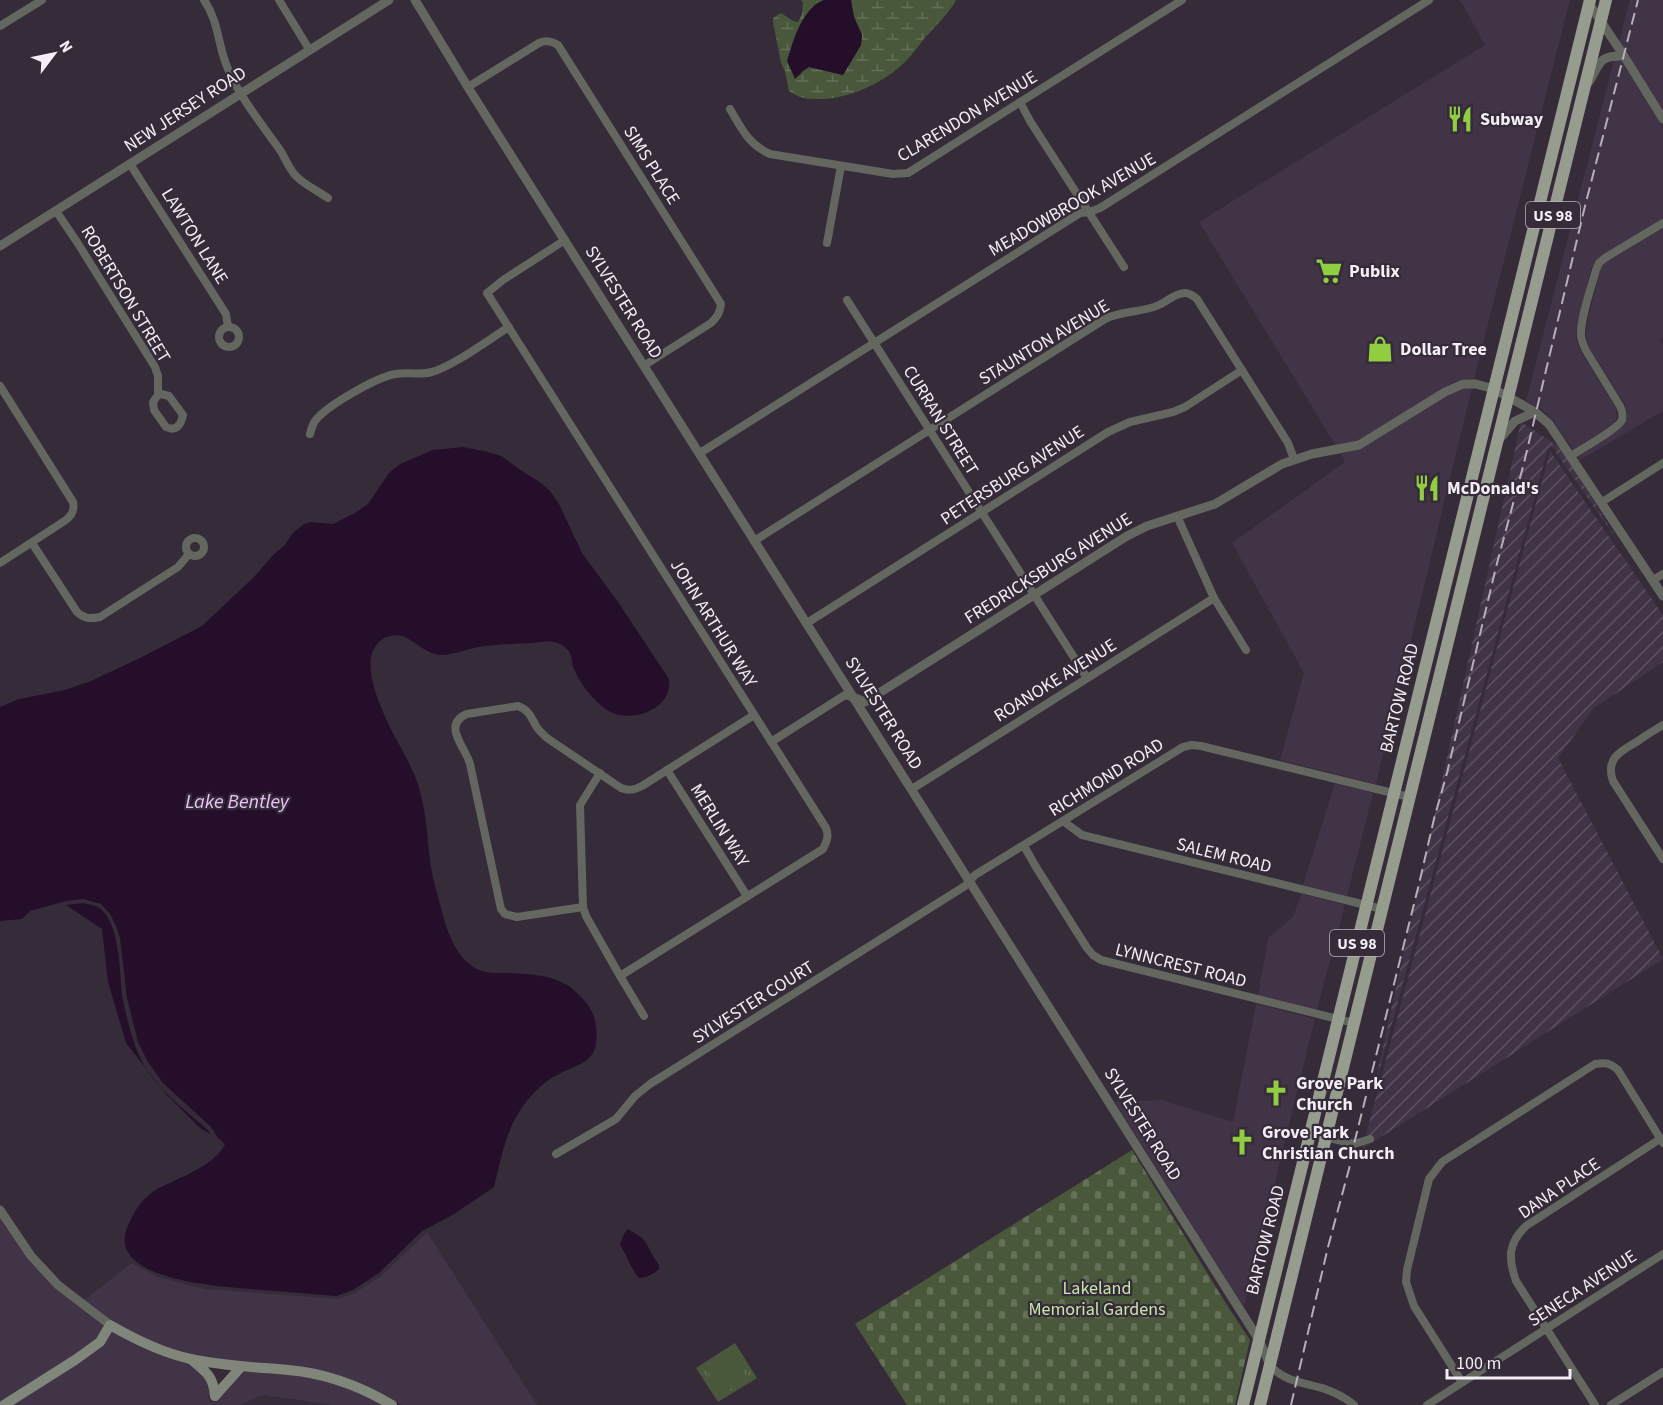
<svg xmlns="http://www.w3.org/2000/svg" width="1663" height="1405" viewBox="0 0 1663 1405" font-family="'Source Sans 3',sans-serif">
<defs>
<pattern id="industrial-furrows" width="10" height="10" patternUnits="userSpaceOnUse" patternTransform="scale(1.5)"><rect width="10" height="10" fill="#423447"/><path d="M-1 1l2-2M0 10L10 0M9 11l2-2" fill="none" stroke="#5e5262"/></pattern>
<pattern id="grass-tufts" width="24" height="20" patternUnits="userSpaceOnUse" patternTransform="scale(1.5)"><rect width="24" height="20" fill="#49583b"/><path d="M3 7l-1-3M5 7V3M7 7l1-3M15 17l-1-3M17 17v-4M19 17l1-3" fill="none" stroke="#647058"/></pattern>
<pattern id="wetland-marsh" width="20" height="14" patternUnits="userSpaceOnUse" patternTransform="scale(1.5)"><rect width="20" height="14" fill="#49583b"/><path d="M1 5h8M5 5V1M11 12h8M15 12V8" fill="none" stroke="#647058"/></pattern>
<pattern id="cemetery-stones" width="16" height="16" patternUnits="userSpaceOnUse" patternTransform="scale(1.5)"><rect width="16" height="16" fill="#49583b"/><path d="M2 7V4a2 2 0 0 1 4 0v3zM10 15v-3a2 2 0 0 1 4 0v3z" fill="#647058"/></pattern>
</defs>
<rect width="100%" height="100%" fill="#352b39"/>
<g fill="#423447">
<polygon points="1460,0 1570,0 1474,379 1463,379 1452,383 1357,441 1336,446 1199,222 1485,45"/>
<polygon points="1630,0 1663,0 1663,110 1630,57 1629,52 1627,51 1619,41"/>
<polygon points="1614,60 1621,60 1663,128 1663,218 1603,255 1596,260 1591,269 1579,318 1576,337 1579,347 1584,357 1616,408 1617,418 1613,424 1573,450 1553,420 1538,406 1535,406 1526,401"/>
<polygon points="1663,228 1663,338 1660,340 1663,345 1663,411 1580,460 1578,457 1618,430 1627,419 1627,411 1624,403 1592,352 1588,344 1586,335 1588,319 1600,271 1602,266 1607,262"/>
<polygon points="1463,388 1472,388 1376,784 1280,760 1304,673 1232,543 1345,462 1341,454 1361,449 1447,396"/>
<polygon points="1335,783 1373,793 1347,896 1303,885"/>
<polygon points="1301,894 1345,905 1317,1010 1258,995 1268,938 1293,917"/>
<polygon points="1256,1004 1315,1019 1244,1307 1115,1102 1162,1100 1233,1122"/>
<polygon points="0,1219 27,1259 55,1288 104,1327 96,1340 73,1356 0,1403"/>
<polygon points="427,1232 537,1405 402,1405 379,1392 243,1363 193,1355 191,1353 189,1354 168,1349 139,1336 113,1322 84,1300 132,1263 157,1277 205,1289 338,1299 355,1293 381,1276"/>
<polygon points="112,1331 134,1344 164,1357 188,1363 205,1378 210,1395 208,1396 210,1401 214,1402 219,1400 219,1398 243,1372 288,1374 316,1379 343,1386 383,1405 333,1405 263,1395 240,1405 12,1405"/>
</g>
<g fill="url(#industrial-furrows)">
<polygon points="1521,422 1561,448 1621,546 1553,448 1551,447 1548,448 1371,1101"/>
<polygon points="1550,451 1663,615 1663,662 1594,708 1558,758 1663,959 1362,1149"/>
</g>
<polygon fill="url(#grass-tufts)" points="735,1343 757,1378 718,1402 696,1368"/>
<path fill="url(#wetland-marsh)" d="M 801,0 L 824,0 L 815,4 L 808,12 L 797,32 L 797,77 L 803,71 L 809,67 L 843,75 L 861,45 L 862,35 L 854,17 L 851,0 L 956,0 C 948,15 935,26 924,39 C 918,46 913,54 906,61 C 885,82 853,97 824,99 C 808,99 802,100 789,91 L 785,71 L 781,63 L 773,22 L 773,18 L 781,13 L 793,21 L 798,22 L 802,14 L 803,3 Z"/>
<polygon fill="url(#cemetery-stones)" points="1132,1150 1225,1302 1250,1340 1235,1405 907,1405 855,1324"/>
<g fill="#49583b">
<polygon points="730,1352 738,1363 713,1379 706,1367"/>
<polygon points="740,1367 747,1378 723,1394 716,1383"/>
</g>
<g fill="#240e2a">
<path d="M 824,0 L 851,0 L 854,17 L 862,35 L 861,45 L 843,75 L 809,67 L 803,71 L 795,79 L 787,61 C 794,39 801,10 824,0 Z"/>
<path d="M 463,447 L 488,452 L 501,456 L 519,469 L 541,483 L 550,491 L 559,504 L 582,553 L 618,602 L 669,679 C 673,710 630,725 607,710 C 594,701 580,684 574,669 C 571,663 573,655 567,649 C 564,646 558,642 554,642 C 547,641 539,642 532,643 C 515,644 497,644 479,647 C 467,649 456,654 443,655 C 429,656 417,643 405,637 C 398,634 391,635 384,638 C 357,654 377,698 387,721 C 397,743 412,764 419,788 C 427,814 427,840 431,867 C 433,881 438,895 441,908 C 445,925 451,943 462,957 C 466,961 473,968 479,970 C 489,974 500,973 510,973 C 529,974 551,975 567,985 C 573,988 578,995 583,999 C 595,1012 598,1026 596,1043 C 594,1064 572,1066 557,1075 C 551,1078 545,1082 540,1087 C 508,1116 504,1147 494,1187 L 454,1214 L 422,1231 L 379,1273 L 353,1290 L 336,1296 C 312,1294 288,1292 263,1290 C 231,1287 106,1283 127,1228 C 133,1214 138,1204 150,1194 C 158,1187 169,1184 178,1179 C 193,1173 219,1159 225,1144 L 218,1138 L 211,1127 L 163,1083 L 148,1062 L 138,1042 L 127,998 L 120,938 L 116,926 L 110,914 L 101,904 L 83,899 L 66,901 L 30,911 L 22,919 L 0,921 L 0,707 L 19,699 L 65,690 L 91,681 L 140,658 L 202,626 L 254,577 L 274,554 L 284,546 L 293,533 L 304,524 L 311,522 L 333,524 L 355,513 L 368,504 L 389,473 L 400,464 L 433,450 Z"/>
<path d="M 83,903 C 87,904 92,905 96,906 C 122,919 119,977 123,1001 C 128,1022 133,1045 143,1063 C 158,1090 185,1110 208,1130 L 210,1134 L 200,1128 L 167,1095 L 126,1043 L 108,982 L 102,929 L 66,905 Z"/>
<path d="M 628,1229 C 632,1232 638,1235 642,1238 C 649,1245 652,1257 659,1265 L 659,1269 C 654,1274 646,1278 639,1278 C 630,1267 627,1256 620,1244 L 624,1234 Z"/>
</g>
<g fill="none" stroke-linecap="round" stroke-linejoin="round">
<g stroke="#636760" stroke-width="8">
<path d="M 204,0 C 220,24 217,44 228,69 C 239,96 263,126 280,150 C 286,159 289,170 297,177 C 305,185 318,191 328,198"/>
<polyline points="279,0 309,49"/>
<polyline points="0,26 42,0"/>
<path d="M 468,87 L 539,43 C 546,40 551,41 558,45 L 721,304 C 720,313 717,317 711,323 L 645,365"/>
<polyline points="1020,102 1030,121 1124,267"/>
<path d="M 730,109 C 742,129 748,144 770,154 L 893,174 L 908,173 L 1182,0"/>
<polyline points="130,164 226,314 228,327"/>
<polyline points="56,211 77,242 155,367 158,376 158,395"/>
<path d="M 565,240 L 503,280 L 487,293 L 826,828 C 829,836 827,841 823,849 L 620,976"/>
<polyline points="827,243 841,166"/>
<polyline points="847,300 1087,678"/>
<circle cx="229" cy="337" r="10"/>
<path d="M 0,386 L 73,502 C 75,510 72,515 66,520 L 0,563"/>
<path d="M 161,394 L 169,396 L 183,415 C 181,425 176,432 166,427 L 154,410 L 153,402 L 158,395 Z"/>
<path d="M 310,434 C 311,430 313,424 315,421 C 326,406 377,377 395,374 C 407,372 420,375 432,372 C 455,365 488,340 509,327"/>
<polyline points="700,453 1080,213 1090,212 1100,208 1429,0"/>
<path d="M 1571,456 C 1581,449 1618,429 1622,420 C 1623,416 1622,410 1620,406 L 1588,354 C 1585,349 1582,343 1581,336 C 1580,319 1591,288 1596,270 L 1599,263 L 1605,258 L 1663,223"/>
<polyline points="1602,502 1663,463"/>
<polyline points="1177,516 1214,598 1246,650"/>
<circle cx="195" cy="547" r="9"/>
<path d="M 754,541 L 1105,319 C 1122,310 1142,313 1159,305 C 1168,301 1175,293 1185,293 C 1190,293 1193,296 1197,299 L 1288,443 L 1294,459"/>
<path d="M 32,543 L 77,612 C 85,619 90,619 100,617 L 178,567 L 189,554"/>
<polyline points="1653,580 1663,574"/>
<polyline points="807,623 1108,432 1130,422 1173,412 1185,407 1242,370"/>
<path d="M 1663,725 C 1655,730 1646,735 1638,741 C 1621,751 1605,758 1613,781 L 1663,859"/>
<polyline points="771,742 845,695 854,698"/>
<polyline points="667,770 747,896"/>
<polyline points="600,773 580,805 583,907 586,916 620,976 644,1016"/>
<polyline points="912,789 1214,598"/>
<polyline points="1063,821 1082,835 1382,909"/>
<polyline points="1024,846 1036,867 1087,948 1093,955 1101,960 1354,1023"/>
<path d="M 583,907 L 517,917 L 505,914 L 501,909 L 470,764 C 466,748 441,725 467,714 L 518,706 C 529,710 531,717 536,726 C 539,731 543,734 547,738 L 621,788 C 629,791 634,790 642,786 L 754,715"/>
<polyline points="1310,1133 1354,1144 1370,1139"/>
<polyline points="556,1154 616,1119 635,1096 650,1084 965,886 975,875 1183,747 1192,745 1201,746 1409,797"/>
<path d="M 1270,1365 C 1283,1382 1306,1383 1325,1389 C 1336,1393 1346,1398 1354,1405"/>
<path d="M 1462,1382 L 1414,1306 L 1406,1282 L 1407,1270 L 1429,1179 L 1442,1162 L 1595,1064 C 1606,1062 1610,1063 1618,1070 L 1663,1143"/>
<polyline points="1427,1405 1663,1254"/>
<path d="M 1595,1405 L 1516,1281 C 1508,1258 1508,1243 1526,1226 L 1660,1139"/>
<polyline points="1611,1405 1663,1372"/>
</g>
<g stroke="#636760" stroke-width="9">
<polyline points="415,0 469,89 1259,1340 1270,1365"/>
<polyline points="1588,2 1624,56 1663,119"/>
<path d="M 1589,82 C 1600,63 1599,55 1624,56"/>
<polyline points="0,246 389,0"/>
<polyline points="1497,442 1515,421 1535,412"/>
<polyline points="855,698 865,702 1127,536 1147,526 1215,504 1282,464 1312,454 1359,445 1445,392 1463,384 1476,384 1494,389 1535,412 1549,424 1663,596"/>
<polyline points="0,1210 31,1256 58,1285 110,1325"/>
</g>
<g stroke="#80867a" stroke-width="10">
<path d="M 193,1361 C 207,1373 213,1376 215,1396"/>
<polyline points="215,1396 241,1367"/>
<path d="M 4,1405 L 75,1360 L 100,1342 L 110,1325 C 136,1340 162,1353 191,1359 C 223,1366 255,1367 288,1370 C 325,1373 360,1386 392,1405"/>
</g>
<g stroke="#969d8f" stroke-width="12">
<polyline points="1243,1405 1590,0"/>
<polyline points="1260,1405 1606,0"/>
</g>
<polyline stroke="#b6afb9" stroke-width="2" stroke-dasharray="12 6" stroke-linecap="butt" points="1291,1405 1328,1247 1349,1169 1354,1144 1419,884 1434,819 1447,773 1496,567 1524,463 1585,206 1638,0"/>
</g>
<defs>
<g id="restaurant-bare" transform="scale(2.07)"><path d="M-5-6h1v4h1v-4h1v4h1v-4h1v5L-1.5 .5V6h-2V.5L-5-1ZM5-6V6H3V1.5H1.5Q1.5-4 5-6Z" fill="#91cd40" stroke="#352b39" stroke-width="2.5" paint-order="stroke"/></g>
<g id="supermarket-bare" transform="scale(2.07)"><path d="M-6-5.5h2.5l.6 2H6L4.5 2H-2.5L-4.4-4H-6ZM-1.5 3.2a1.3 1.3 0 1 0 .1 0ZM3 3.2a1.3 1.3 0 1 0 .1 0Z" fill="#91cd40" stroke="#352b39" stroke-width="2.5" paint-order="stroke"/></g>
<g id="shop-bare" transform="scale(2.07)"><path d="M-5-2.5h2.3a2.7 3.5 0 0 1 5.4 0H5L5.5 6h-11ZM-1.5-2.5h3a1.5 2.3 0 0 0-3 0Z" fill="#91cd40" stroke="#352b39" stroke-width="2.5" paint-order="stroke"/></g>
<g id="church-bare" transform="scale(2.07)"><path d="M-1.2-6h2.4v3.5h3.3v2.4h-3.3V6h-2.4V-.1h-3.3v-2.4h3.3Z" fill="#91cd40" stroke="#352b39" stroke-width="2.5" paint-order="stroke"/></g>
</defs>
<g fill-rule="evenodd">
<use href="#restaurant-bare" x="1460" y="119"/>
<use href="#supermarket-bare" x="1329" y="271"/>
<use href="#shop-bare" x="1380" y="349"/>
<use href="#restaurant-bare" x="1427" y="488"/>
<use href="#church-bare" x="1276" y="1093"/>
<use href="#church-bare" x="1242" y="1142"/>
</g>
<g text-anchor="middle" stroke-width="4.5" stroke-linejoin="round" paint-order="stroke">
<g fill="#352b39" stroke="#bab3bd" stroke-width="1.5">
<rect x="1526" y="202" width="54" height="26" rx="4.5"/>
<rect x="1330" y="930" width="54" height="26" rx="4.5"/>
</g>
<g font-size="16" font-weight="bold" fill="#f3edf5">
<text x="1553" y="221">US 98</text>
<text x="1357" y="949">US 98</text>
</g>
<g font-size="18" fill="#f3edf5" stroke="#352b39">
<text transform="translate(185 109) rotate(-33)" y="6">NEW JERSEY ROAD</text>
<text transform="translate(967 116) rotate(-31)" y="6">CLARENDON AVENUE</text>
<text transform="translate(652 165) rotate(58)" y="6">SIMS PLACE</text>
<text transform="translate(1072 204) rotate(-30)" y="6">MEADOWBROOK AVENUE</text>
<text transform="translate(195 236) rotate(58)" y="6">LAWTON LANE</text>
<text transform="translate(126 294) rotate(59)" y="6">ROBERTSON STREET</text>
<text transform="translate(624 302) rotate(58)" y="6">SYLVESTER ROAD</text>
<text transform="translate(1044 342) rotate(-31)" y="6">STAUNTON AVENUE</text>
<text transform="translate(941 420) rotate(58)" y="6">CURRAN STREET</text>
<text transform="translate(1012 475) rotate(-33)" y="6">PETERSBURG AVENUE</text>
<text transform="translate(1048 568) rotate(-32)" y="6">FREDRICKSBURG AVENUE</text>
<text transform="translate(714 623) rotate(58)" y="6">JOHN ARTHUR WAY</text>
<text transform="translate(1055 680) rotate(-32)" y="6">ROANOKE AVENUE</text>
<text transform="translate(1399 698) rotate(-76)" y="6">BARTOW ROAD</text>
<text transform="translate(884 713) rotate(58)" y="6">SYLVESTER ROAD</text>
<text transform="translate(1106 777) rotate(-32)" y="6">RICHMOND ROAD</text>
<text transform="translate(720 825) rotate(58)" y="6">MERLIN WAY</text>
<text transform="translate(1224 855) rotate(14)" y="6">SALEM ROAD</text>
<text transform="translate(1181 965) rotate(14)" y="6">LYNNCREST ROAD</text>
<text transform="translate(753 1002) rotate(-32)" y="6">SYLVESTER COURT</text>
<text transform="translate(1143 1124) rotate(58)" y="6">SYLVESTER ROAD</text>
<text transform="translate(1559 1188) rotate(-34)" y="6">DANA PLACE</text>
<text transform="translate(1265 1240) rotate(-76)" y="6">BARTOW ROAD</text>
<text transform="translate(1582 1288) rotate(-33)" y="6">SENECA AVENUE</text>
</g>
<g font-size="18" font-weight="bold" fill="#f3edf5" stroke="#352b39" text-anchor="start">
<text x="1480" y="125">Subway</text>
<text x="1349" y="277">Publix</text>
<text x="1400" y="355">Dollar Tree</text>
<text x="1447" y="494">McDonald's</text>
<text x="1296" y="1089">Grove Park<tspan x="1296" dy="21">Church</tspan></text>
<text x="1262" y="1138">Grove Park<tspan x="1262" dy="21">Christian Church</tspan></text>
</g>
<g font-size="18" fill="#c7e7a8" stroke="#352b39">
<text x="1097" y="1294">Lakeland<tspan x="1097" dy="21">Memorial Gardens</tspan></text>
</g>
<g font-size="20" font-style="italic" fill="#edc2fb" stroke="#352b39">
<text x="237" y="808">Lake Bentley</text>
</g>
</g>
<g transform="translate(54 54) rotate(58)" stroke="#352b39" stroke-width="4.5" paint-order="stroke">
<path d="M0-4.5L10 22L0 15L-10 22Z" fill="#f3edf5"/>
<text y="-9" font-size="16" font-weight="bold" text-anchor="middle" fill="#f3edf5">N</text>
</g>
<path d="M1447 1369v9h123v-9" fill="none" stroke="#f3edf5" stroke-width="3"/>
<text x="1456" y="1369" font-size="18" fill="#f3edf5" stroke="#352b39" stroke-width="4.5" paint-order="stroke">100 m</text>
</svg>
